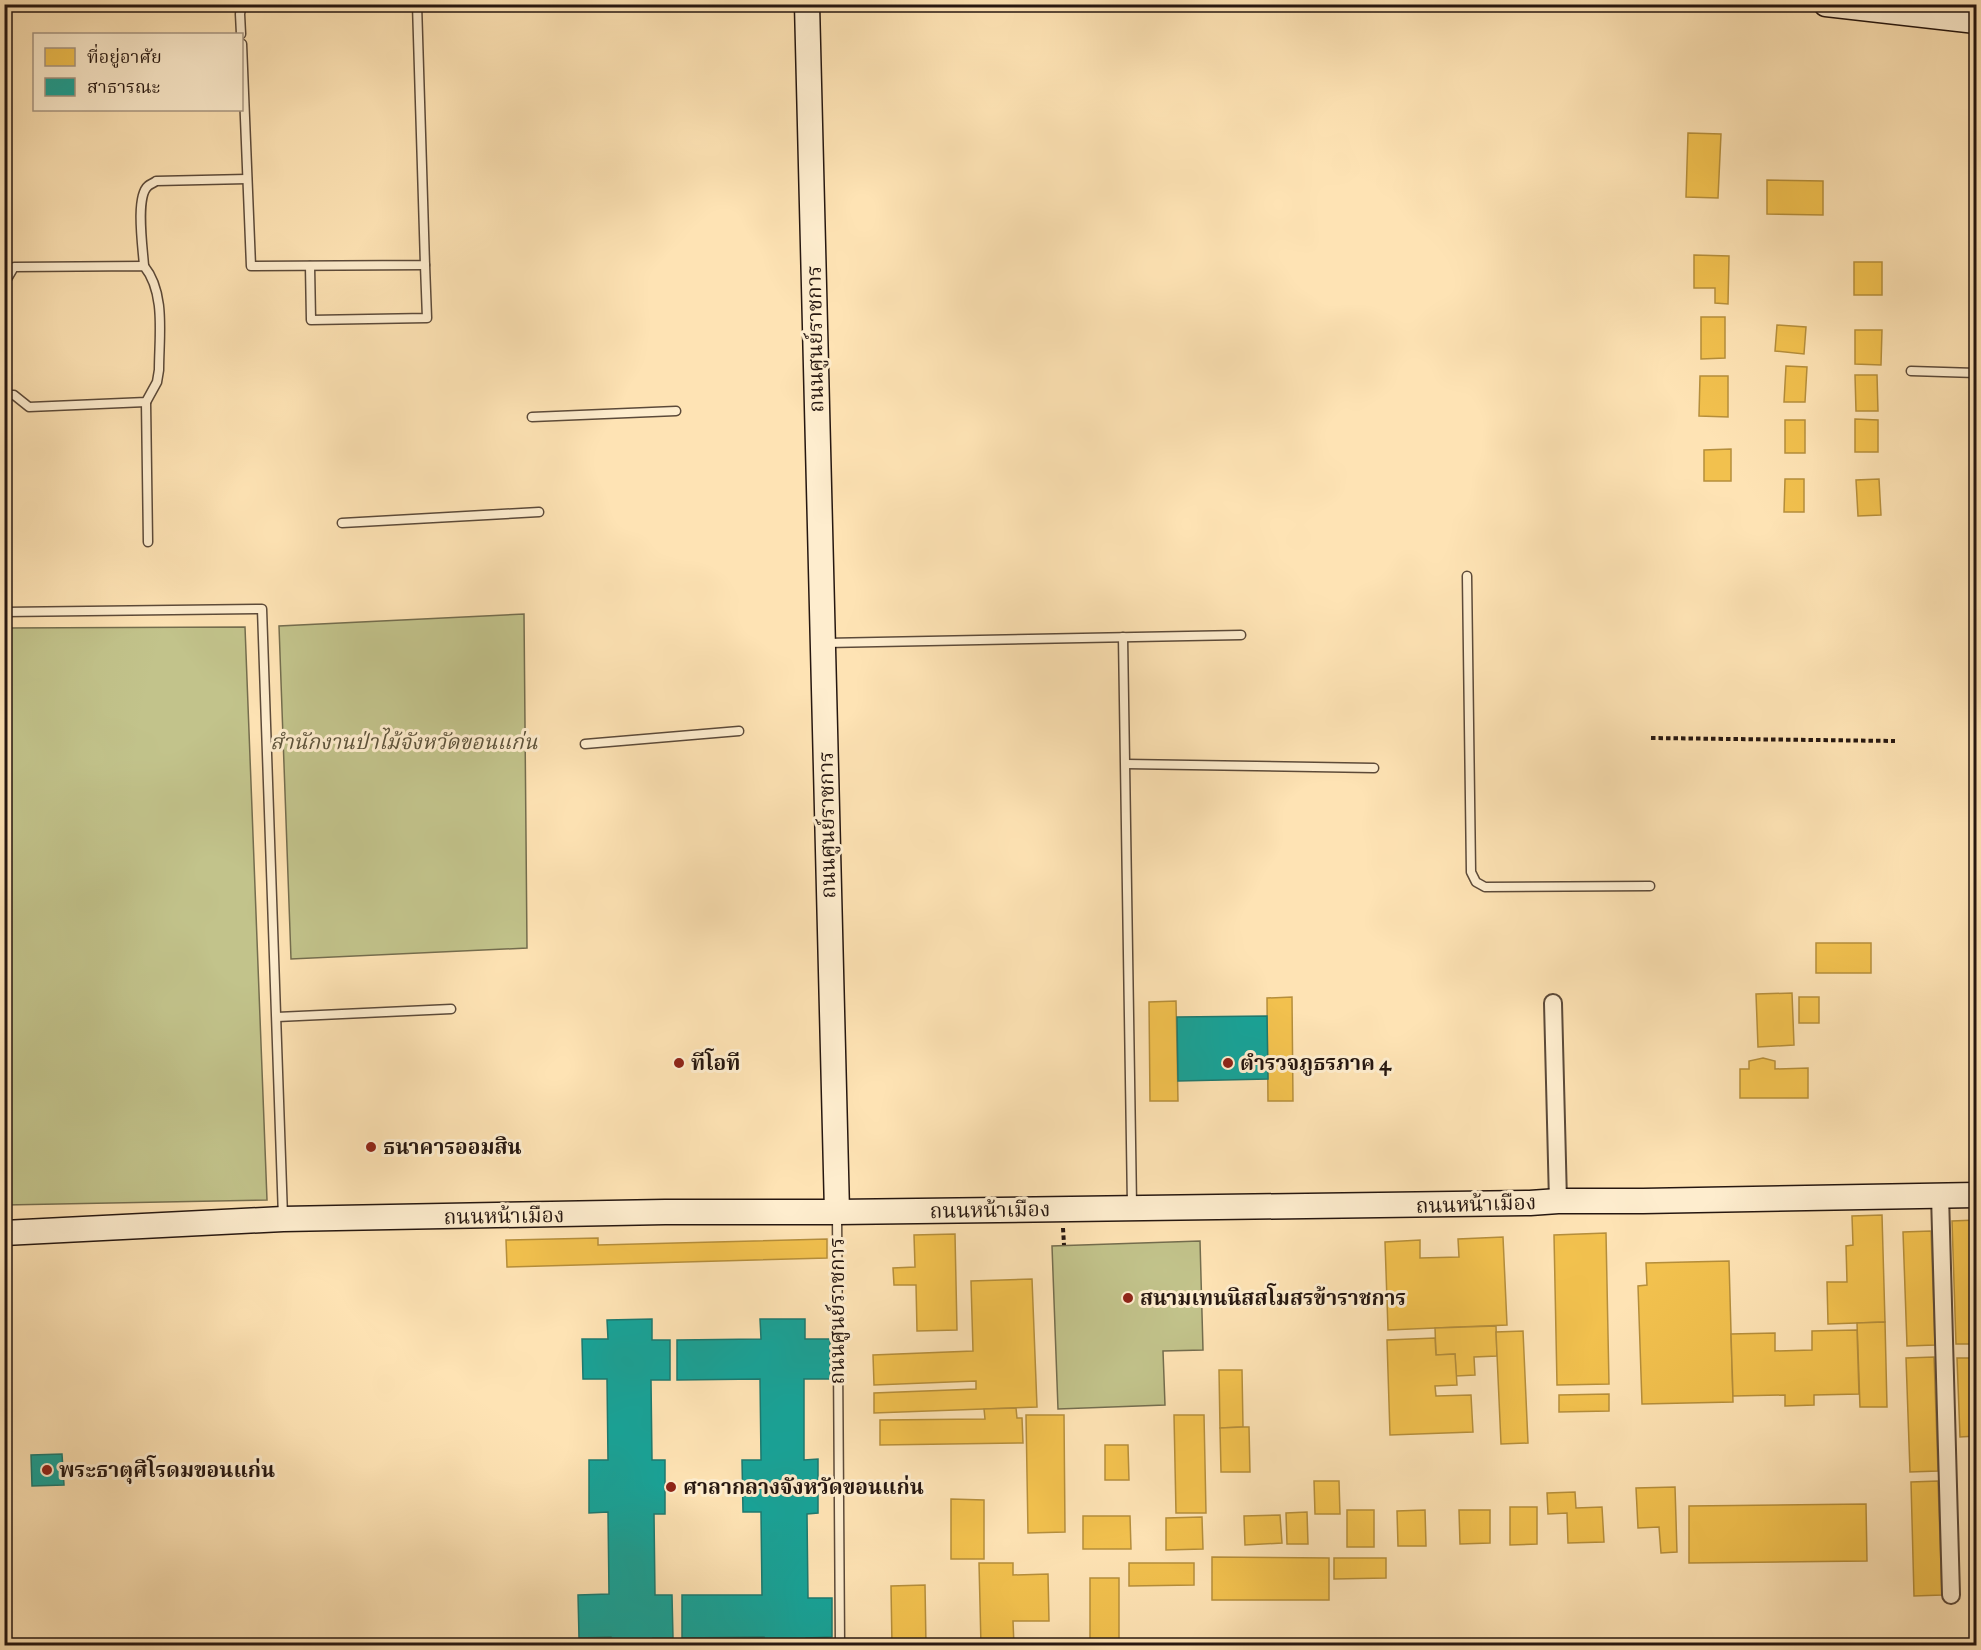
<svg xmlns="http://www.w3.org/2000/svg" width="1981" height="1650" viewBox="0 0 1981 1650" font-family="'IM FELL Double Pica','Noto Serif Thai',serif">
<rect width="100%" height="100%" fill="#fee3b4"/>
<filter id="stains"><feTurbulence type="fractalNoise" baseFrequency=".00333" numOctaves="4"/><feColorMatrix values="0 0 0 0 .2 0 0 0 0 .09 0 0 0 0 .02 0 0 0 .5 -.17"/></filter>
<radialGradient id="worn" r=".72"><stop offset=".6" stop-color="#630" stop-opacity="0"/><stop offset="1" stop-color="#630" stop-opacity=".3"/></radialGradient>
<g fill="#c2c38b" stroke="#746d4e" stroke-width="1.5">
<polygon points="524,614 527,948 291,959 279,626"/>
<polygon points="245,627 267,1200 5,1205 5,628"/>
<polygon points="1200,1241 1203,1350 1163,1351 1165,1405 1058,1409 1052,1246"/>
</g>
<g fill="#f2c14e" stroke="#b58e3b" stroke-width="1.5">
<polygon points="1688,133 1721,134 1718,198 1686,197"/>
<polygon points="1767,180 1823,181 1823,215 1767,214"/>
<polygon points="1694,255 1729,256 1728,304 1715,303 1715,288 1694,288"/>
<rect x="1854" y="262" width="28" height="33"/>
<polygon points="1701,317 1725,317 1725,358 1701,359"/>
<polygon points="1777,325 1806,327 1804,354 1775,351"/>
<polygon points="1855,330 1882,330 1881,365 1855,364"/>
<polygon points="1786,366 1807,367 1805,402 1784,402"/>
<polygon points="1855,375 1877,375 1878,411 1856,411"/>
<polygon points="1700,376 1728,376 1728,417 1699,416"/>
<polygon points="1855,419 1878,420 1878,452 1855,452"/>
<rect x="1785" y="420" width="20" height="33"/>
<polygon points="1731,449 1731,481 1704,481 1704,450"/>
<polygon points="1785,479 1804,479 1804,512 1784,512"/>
<polygon points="1879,479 1881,515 1858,516 1856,480"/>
<rect x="1816" y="943" width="55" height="30"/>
<polygon points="1792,993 1794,1045 1758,1047 1756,994"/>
<polygon points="1292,997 1293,1101 1268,1101 1267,998"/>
<rect x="1799" y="997" width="20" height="26"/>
<polygon points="1176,1001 1178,1101 1150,1101 1149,1002"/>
<polygon points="1763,1058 1775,1061 1775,1069 1808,1068 1808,1098 1740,1098 1740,1069 1749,1069 1749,1061"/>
<polygon points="1882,1215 1885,1322 1828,1324 1827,1282 1847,1282 1846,1246 1853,1245 1852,1216"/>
<polygon points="1976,1220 1976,1344 1956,1344 1952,1221"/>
<polygon points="1931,1231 1935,1345 1907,1346 1903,1232"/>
<polygon points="1606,1233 1609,1384 1557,1385 1554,1235"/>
<polygon points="955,1234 957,1330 917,1331 916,1285 894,1285 893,1268 915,1267 914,1235"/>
<polygon points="1503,1237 1507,1325 1388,1330 1385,1242 1420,1240 1420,1258 1459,1257 1458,1239"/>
<polygon points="598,1238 598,1245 827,1239 827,1258 507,1267 506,1240"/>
<polygon points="1729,1261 1733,1402 1642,1404 1638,1286 1647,1285 1646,1263"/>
<polygon points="1032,1279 1037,1407 874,1413 874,1393 976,1389 976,1381 874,1385 873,1355 973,1351 971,1281"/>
<polygon points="1885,1322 1887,1407 1860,1407 1857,1323"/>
<polygon points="1496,1326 1497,1356 1474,1357 1475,1375 1456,1376 1455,1354 1436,1355 1435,1328"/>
<polygon points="1857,1330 1859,1394 1814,1395 1814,1405 1785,1406 1785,1395 1733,1396 1731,1334 1775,1333 1775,1351 1812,1350 1812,1331"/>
<polygon points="1523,1331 1528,1443 1501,1444 1496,1332"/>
<polygon points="1435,1338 1436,1355 1455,1354 1457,1385 1435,1386 1436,1396 1471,1395 1473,1432 1390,1435 1387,1340"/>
<polygon points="1934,1357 1938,1471 1910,1472 1906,1358"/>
<polygon points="1957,1358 1976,1358 1976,1436 1960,1437"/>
<polygon points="1219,1370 1242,1370 1243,1427 1220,1428"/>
<polygon points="1609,1394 1609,1411 1559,1412 1559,1395"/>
<polygon points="1016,1408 1017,1418 1022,1418 1023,1443 880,1445 880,1420 985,1419 984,1409"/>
<polygon points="1026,1415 1064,1415 1065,1532 1028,1533"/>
<polygon points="1174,1415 1204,1415 1206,1513 1176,1513"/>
<polygon points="1243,1427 1249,1427 1250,1472 1221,1472 1220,1428"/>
<polygon points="1105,1445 1128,1445 1129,1480 1105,1480"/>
<polygon points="1314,1481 1339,1481 1340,1514 1315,1514"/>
<polygon points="1938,1481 1942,1595 1914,1596 1911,1482"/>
<polygon points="1675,1487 1677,1552 1661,1553 1659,1527 1638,1528 1636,1488"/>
<polygon points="1575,1492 1576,1508 1602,1507 1604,1542 1568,1543 1567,1513 1548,1514 1547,1493"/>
<polygon points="951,1499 984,1500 984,1559 951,1559"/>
<polygon points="1866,1504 1867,1561 1689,1563 1689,1506"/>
<polygon points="1510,1507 1537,1507 1537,1544 1510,1545"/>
<rect x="1347" y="1510" width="27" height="37"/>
<polygon points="1425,1510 1426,1546 1398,1546 1397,1511"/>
<polygon points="1459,1510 1490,1510 1490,1543 1460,1544"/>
<polygon points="1307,1512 1308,1544 1287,1544 1286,1513"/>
<polygon points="1280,1515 1282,1543 1245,1545 1244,1516"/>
<polygon points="1083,1516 1130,1516 1131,1549 1083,1549"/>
<polygon points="1202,1517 1203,1549 1166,1550 1166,1518"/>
<polygon points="1212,1557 1329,1558 1329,1600 1212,1600"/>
<polygon points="1334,1558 1386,1558 1386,1578 1334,1579"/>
<polygon points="979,1563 1013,1563 1013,1575 1048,1574 1049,1621 1013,1621 1014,1646 981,1646"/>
<polygon points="1129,1563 1194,1563 1194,1585 1129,1586"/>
<rect x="1090" y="1578" width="29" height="68"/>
<polygon points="925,1585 926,1646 892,1646 891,1586"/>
<rect x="1876" y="1642" width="100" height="4"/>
<polygon points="1737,1644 1737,1646 1665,1646"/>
<polygon points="1857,1644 1857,1646 1746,1645"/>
</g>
<g fill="#17a398" stroke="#1c796f" stroke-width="1.5">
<polygon points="1267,1016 1268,1079 1178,1081 1177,1017"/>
<polygon points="652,1319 652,1340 670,1340 670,1380 651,1380 652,1460 665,1460 665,1514 654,1514 655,1595 672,1595 673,1638 653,1638 653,1646 611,1646 611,1637 579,1638 578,1595 609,1594 608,1512 589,1513 589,1460 608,1460 607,1379 583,1379 582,1339 608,1339 607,1320"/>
<polygon points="760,1319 805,1319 805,1339 830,1339 830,1379 804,1379 804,1460 818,1459 818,1513 807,1514 808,1598 832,1598 832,1637 806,1638 806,1646 764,1646 764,1637 682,1638 682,1595 762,1595 761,1512 743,1512 742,1460 761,1460 760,1379 677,1380 677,1340 761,1339"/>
<polygon points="62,1454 64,1485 32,1486 31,1455"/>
</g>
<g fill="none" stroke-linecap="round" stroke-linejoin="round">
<g stroke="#5c4a39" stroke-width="11">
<g id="lane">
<polyline points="241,34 240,14 242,4"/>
<polyline points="242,44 251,266 425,265 417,4"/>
<path d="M 144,266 C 143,249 135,197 148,186 C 150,184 154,183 156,181 L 247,179"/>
<polyline points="310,266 311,320 427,318 425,265"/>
<path d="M 4,279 L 7,279 L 14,267 L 144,266 C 166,293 159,336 159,370 L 157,382 L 146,402 L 29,407 L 14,395 L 4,395"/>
<polyline points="1911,371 1976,373"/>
<polyline points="146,402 148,542"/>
<polyline points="532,417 676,411"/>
<polyline points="342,523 539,512"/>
<polyline points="1467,576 1471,872 1476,882 1485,887 1650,886"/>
<polyline points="4,612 262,609 283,1217"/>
<polyline points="1123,637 1132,1205"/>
<polyline points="826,643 1241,635"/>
<polyline points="585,744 739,731"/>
<polyline points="1126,764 1374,768"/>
<polyline points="277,1017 451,1009"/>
<polyline points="837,1213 840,1646"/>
</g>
</g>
<g stroke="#5c4a39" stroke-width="20">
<g id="street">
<polyline points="1553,1003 1558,1201"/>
<polyline points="1940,1195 1951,1595"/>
</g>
</g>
<g stroke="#261710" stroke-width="27">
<g id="secondary">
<polyline points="807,4 837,1212"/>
<polyline points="1826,4 1976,21"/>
<polyline points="4,1233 283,1219 665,1212 837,1212 1530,1203 1558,1201 1643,1201 1976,1195"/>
</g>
</g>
<g stroke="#261710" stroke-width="4" stroke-dasharray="4.5 3" stroke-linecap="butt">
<polyline points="1651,738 1895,741"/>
<polyline points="1063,1228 1064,1245"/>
</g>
<use href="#lane" stroke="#feedce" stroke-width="8"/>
<use href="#street" stroke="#feedce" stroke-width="16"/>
<use href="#secondary" stroke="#feedce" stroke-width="24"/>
</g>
<g fill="#8f2418" stroke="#feedce" stroke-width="2">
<circle cx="679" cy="1063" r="6"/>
<circle cx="1228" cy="1063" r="6"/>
<circle cx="371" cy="1147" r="6"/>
<circle cx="1128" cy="1298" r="6"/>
<circle cx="47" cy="1470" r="6"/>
<circle cx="671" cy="1487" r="6"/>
</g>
<g text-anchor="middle" stroke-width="6" stroke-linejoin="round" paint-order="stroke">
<g font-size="21" fill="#261710" stroke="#feedce">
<text transform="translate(815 339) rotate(-91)" y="7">ถนนศูนย์ราชการ</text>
<text transform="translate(827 825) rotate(-91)" y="7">ถนนศูนย์ราชการ</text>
<text transform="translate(1476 1204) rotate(-2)" y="7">ถนนหน้าเมือง</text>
<text transform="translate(990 1210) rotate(-1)" y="7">ถนนหน้าเมือง</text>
<text transform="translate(504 1216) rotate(-1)" y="7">ถนนหน้าเมือง</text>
<text transform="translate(837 1311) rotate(-90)" y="7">ถนนศูนย์ราชการ</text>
</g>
<g font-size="21" font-style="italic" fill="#5d533b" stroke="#feedce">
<text x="404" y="749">สำนักงานป่าไม้จังหวัดขอนแก่น</text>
</g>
<g font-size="21" font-weight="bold" fill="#261710" stroke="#feedce" text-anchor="start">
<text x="691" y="1070">ทีโอที</text>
<text x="1240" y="1070">ตำรวจภูธรภาค 4</text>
<text x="383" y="1154">ธนาคารออมสิน</text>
<text x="1140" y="1305">สนามเทนนิสสโมสรข้าราชการ</text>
<text x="59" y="1477">พระธาตุศิโรดมขอนแก่น</text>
<text x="683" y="1494">ศาลากลางจังหวัดขอนแก่น</text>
</g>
</g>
<rect width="1981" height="1650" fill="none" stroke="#fee3b4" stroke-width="24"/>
<rect x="6" y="6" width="1969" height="1638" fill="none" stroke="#261710" stroke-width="3"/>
<rect x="12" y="12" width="1957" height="1626" fill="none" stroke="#261710" stroke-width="1.5"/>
<rect x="33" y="33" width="210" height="78" fill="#feedce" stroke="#a89782" stroke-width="1.5"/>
<rect x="45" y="48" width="30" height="18" fill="#f2c14e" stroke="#a89782" stroke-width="1.5"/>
<text x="87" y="63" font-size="18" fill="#261710">ที่อยู่อาศัย</text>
<rect x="45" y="78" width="30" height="18" fill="#17a398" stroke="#a89782" stroke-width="1.5"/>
<text x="87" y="93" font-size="18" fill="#261710">สาธารณะ</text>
<rect width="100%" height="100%" filter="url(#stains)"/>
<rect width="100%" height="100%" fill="url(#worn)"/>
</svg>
